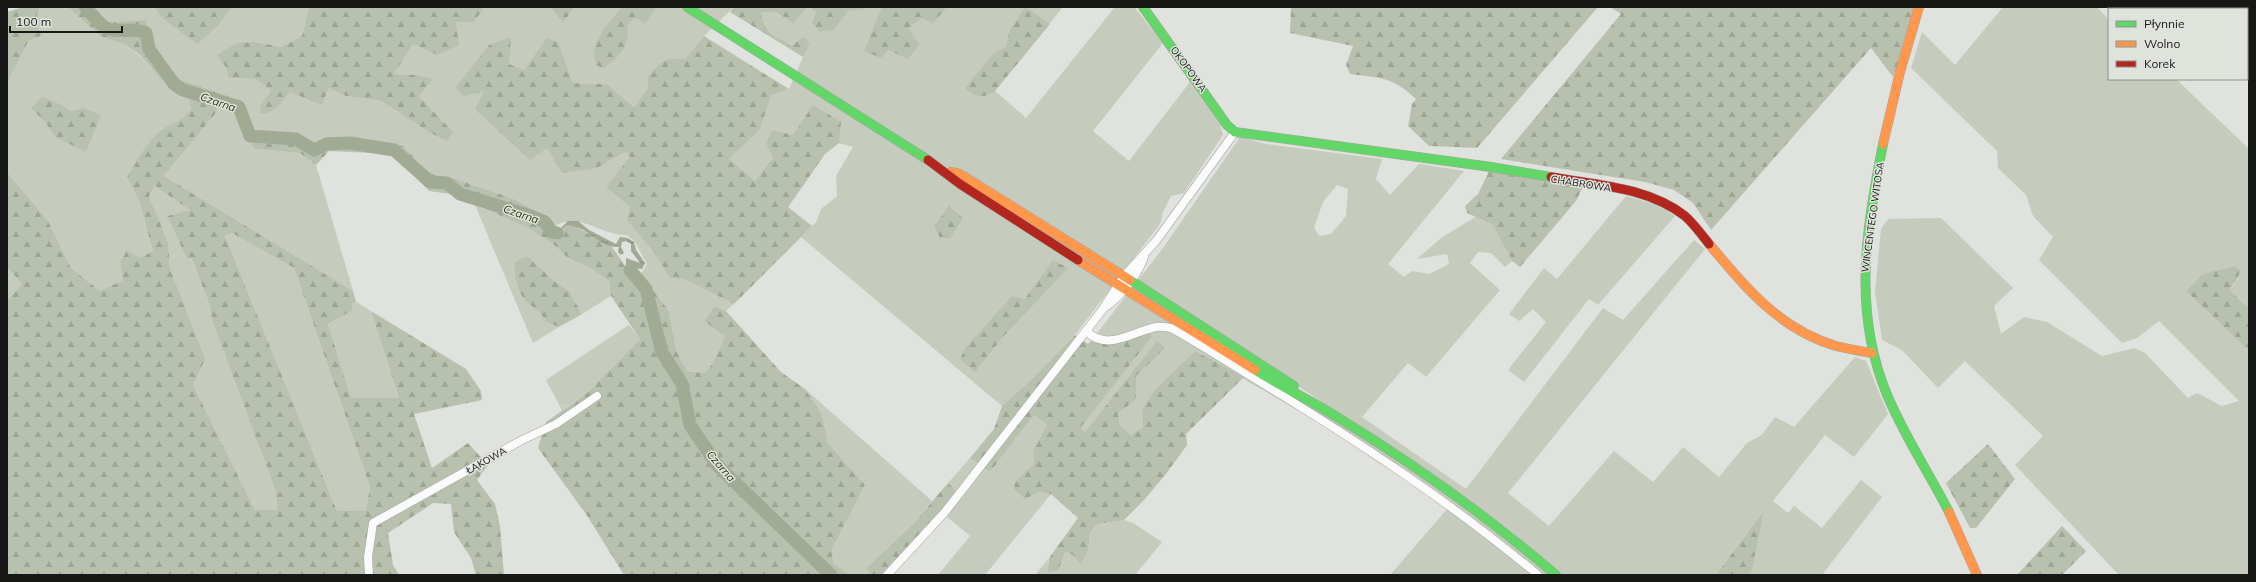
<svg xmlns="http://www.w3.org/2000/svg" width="2256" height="582" viewBox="0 0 2256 582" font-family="Mulish,sans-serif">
<defs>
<pattern id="forest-firs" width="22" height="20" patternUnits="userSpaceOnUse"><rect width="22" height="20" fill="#b8c1ae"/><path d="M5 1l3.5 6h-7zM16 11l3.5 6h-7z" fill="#9da595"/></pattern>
<pattern id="water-ripples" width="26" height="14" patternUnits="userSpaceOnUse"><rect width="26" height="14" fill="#a1ab94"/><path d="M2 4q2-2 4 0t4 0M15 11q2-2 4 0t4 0" fill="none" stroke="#828a78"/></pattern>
</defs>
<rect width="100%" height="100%" fill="#e0e2dd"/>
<g fill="#c5cbbd" fill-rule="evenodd">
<path d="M 40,7 L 68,7 L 100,36 L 123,44 L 139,55 L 160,78 L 189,99 L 191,109 L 185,118 L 163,129 L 127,177 L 140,203 L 153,251 L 140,258 L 120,262 L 123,280 L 100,291 L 71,268 L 48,221 L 7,172 L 7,83 L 29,40 ZM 62,105 L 71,111 L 83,108 L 55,137 L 45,122 L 31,108 Z"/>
<path d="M 92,7 L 155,7 L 160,16 L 219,25 L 232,7 L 309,7 L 302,36 L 283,47 L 256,42 L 225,66 L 229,78 L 255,79 L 271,90 L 261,105 L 273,111 L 289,92 L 328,88 L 346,96 L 381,101 L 427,131 L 453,132 L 419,96 L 432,79 L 418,75 L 394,74 L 413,44 L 437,55 L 456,22 L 474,22 L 485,7 L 550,7 L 563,23 L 575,7 L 734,7 L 704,36 L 685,59 C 664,57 661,63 647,77 L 648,88 L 634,107 L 607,84 L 573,83 L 558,43 L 524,70 L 509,64 L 485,90 L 547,148 L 597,168 L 626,150 L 630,157 L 630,207 L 670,278 L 686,280 L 734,304 L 726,311 L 714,306 L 704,321 L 725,336 L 713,363 L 705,373 L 687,371 L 676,350 L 669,311 L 641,274 L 647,264 L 635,242 L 627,235 C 600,236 580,210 553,227 L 549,218 L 514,199 L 453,178 L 434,175 L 420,164 L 403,146 C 374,142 342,134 314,145 C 296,133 276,134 254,132 L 241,100 L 181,80 L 156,50 L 146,20 L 108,22 Z"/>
<path d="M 808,7 L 816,12 L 848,7 L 1063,7 L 995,91 L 1026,118 L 1115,7 L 1134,7 L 1163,43 L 1093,131 L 1129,161 L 1190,82 L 1220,124 L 1223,135 L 1184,193 L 1171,196 L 1163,212 L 1160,224 L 1075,335 L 1033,378 L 1002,406 L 801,237 L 816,222 L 821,209 L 837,196 L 836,176 L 853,147 L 839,143 L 825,154 L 788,207 L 697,135 L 771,94 L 789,89 L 803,57 L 810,45 C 783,45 768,40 761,12 L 776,12 L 793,22 Z"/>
<polygon points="2003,7 2097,7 2109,20 2109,79 2176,79 2249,149 2249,309 2230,290 2235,283 2186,291 2249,351 2249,575 2119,575 2015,465 2043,436 1965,361 1938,388 1902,350 1882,340 1875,292 1881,229 1888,219 1941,218 2013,288 1994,306 2001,334 2024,317 2047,322 2102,356 2134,348 2145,353 2188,398 2197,393 2222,406 2239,401 2159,321 2137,338 2122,343 2039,260 2053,237 2033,216 2026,195 1998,168 1997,151 1911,68 1922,32 1955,65"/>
<polygon points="2205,7 2249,7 2249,50 2247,48 2247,9 2207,9"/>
<polygon points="217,108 235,114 254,149 300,153 316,165 353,291 164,176 216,113"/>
<path d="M 1240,137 L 1266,144 L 1382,159 L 1376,179 L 1390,195 L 1419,164 L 1464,171 L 1388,264 L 1404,277 L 1412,271 L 1429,274 L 1449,264 L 1447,254 L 1417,259 L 1441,238 L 1477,216 L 1492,224 L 1512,261 L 1505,267 L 1491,253 L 1478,252 L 1470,263 L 1500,290 L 1426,377 L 1408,363 L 1362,417 L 1466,489 L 1603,308 L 1623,320 L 1694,240 L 1705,249 L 1508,493 L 1549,526 L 1614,451 L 1653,482 L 1683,447 L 1719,477 L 1747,443 L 1762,435 L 1775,417 L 1794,427 L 1855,357 L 1866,361 L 1888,414 L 1854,457 L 1825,435 L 1773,501 L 1788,513 L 1794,506 L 1822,528 L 1861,480 L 1882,497 L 1822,575 L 1751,575 L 1763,511 L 1716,575 L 1562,575 L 1511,531 L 1241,347 L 1311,405 L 1395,459 L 1459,503 L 1550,575 L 1390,575 L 1448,508 L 1396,470 C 1381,469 1360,447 1346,438 L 1195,351 L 1142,410 L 1143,427 L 1131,435 L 1120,425 L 1118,414 L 1136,399 L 1136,376 L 1164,348 L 1157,342 L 1085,432 L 1079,428 L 1151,338 L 1151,333 L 1109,345 L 1091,341 L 1163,248 ZM 1337,185 L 1348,189 L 1346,216 L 1331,234 L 1319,236 L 1314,227 L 1323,202 Z"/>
<polygon points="155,186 191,210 167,216 187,259 190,257 209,303 212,320 276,492 277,510 255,510 193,385 170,269 168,242 149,196"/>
<polygon points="1626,196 1661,206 1675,216 1598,305 1589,299 1524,382 1508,370 1546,322 1533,309 1519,321 1509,314 1544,268 1557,279"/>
<polygon points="475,205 528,228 553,244 568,258 589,267 609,281 611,296 582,314 569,291 552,279 527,256 524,299 541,313 546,322 559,327 533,343"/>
<polygon points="232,233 294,268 370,487 367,511 337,511 225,236"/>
<polygon points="7,267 22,284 7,301"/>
<polygon points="356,302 371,311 399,398 351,398 328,324 353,310 352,304"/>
<polygon points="629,325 640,339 587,393 562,410 546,380"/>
<polygon points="805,389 932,501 914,523 868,568 870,575 850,575 833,563 832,549 865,485 828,443 822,414"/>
<polygon points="1034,415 1047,425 1034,448 1034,464 1027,472 1025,499 1039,492 1051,494 985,575 938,575 970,536 947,517 961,496 948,483 970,458 990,472"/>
<polygon points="1124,520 1133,523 1162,542 1135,575 1035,575 1049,558 1047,564 1065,550 1073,555 1081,563 1088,551 1090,532 1098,524"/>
</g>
<g fill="url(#forest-firs)" fill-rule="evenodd">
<polygon points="23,7 40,7 34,24 43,35 29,40 7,83 7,12"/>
<path d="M 68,7 L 92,7 L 108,22 L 146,20 L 156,50 L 181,80 L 241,100 L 254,132 C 276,134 296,133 314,145 C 342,134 374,142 403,146 L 420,164 L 434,175 L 453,178 L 514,199 L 549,218 L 545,222 L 549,231 L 560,234 L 566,226 L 575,226 L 612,247 L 626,267 L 641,274 L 669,311 L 676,350 L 687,371 L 705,373 L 713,363 L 725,336 L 704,321 L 714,306 L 726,311 L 781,372 L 805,389 L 822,414 L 828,443 L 865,485 L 832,549 L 833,563 L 850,575 L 624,575 L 586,514 L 538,448 L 546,422 L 587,393 L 640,339 L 611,296 L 609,281 L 589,267 L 568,258 L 553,244 L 528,228 L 451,194 L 429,191 L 395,154 L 329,151 L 316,165 L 300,153 L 254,149 L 235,114 L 217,108 L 216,113 L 164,176 L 353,291 L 356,302 L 352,304 L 353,310 L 328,324 L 351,398 L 399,398 L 371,311 L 466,369 L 481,391 L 482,400 L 414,414 L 432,468 L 468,443 L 488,465 L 477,480 L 495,504 L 500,526 L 504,575 L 476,575 L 471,558 L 454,532 L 451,504 L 433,503 L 388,533 L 393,565 L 399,575 L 7,575 L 7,301 L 22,284 L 7,267 L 7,172 L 48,221 L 71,268 L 100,291 L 123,280 L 120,262 L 127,251 L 140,258 L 153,251 L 140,203 L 127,177 C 137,160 147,141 163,129 C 174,122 184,120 191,109 L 189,99 L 160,78 L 139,54 L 123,44 L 100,36 ZM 155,186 L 190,210 L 167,216 L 187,259 L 191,258 L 209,303 L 212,320 L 276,492 L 277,510 L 255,510 L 193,385 L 205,359 L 170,269 L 168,242 L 149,196 ZM 232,233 L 294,268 L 370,487 L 366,511 L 337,511 L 225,236 Z"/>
<polygon points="155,7 232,7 219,25 197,44 160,16"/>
<path d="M 309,7 L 485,7 L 474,22 L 456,22 L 459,45 L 437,55 L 413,44 L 394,74 L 418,75 L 433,79 L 419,96 L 453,132 L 447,141 L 427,131 L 381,101 L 346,96 L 328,88 L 322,105 L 290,92 C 281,102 275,115 260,113 L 261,105 L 271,90 L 255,79 L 229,78 L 225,66 L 217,55 L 237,43 L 256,42 L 282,47 L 302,36 Z"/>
<polygon points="550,7 575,7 563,23"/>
<path d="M 622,7 L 656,7 L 646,23 L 634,18 L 627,25 C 630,46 620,57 603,68 L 596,65 C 588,42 609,23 622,7 Z"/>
<path d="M 734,7 L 808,7 L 793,23 L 776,12 L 761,12 C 766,34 773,36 792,45 L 804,37 L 810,45 L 803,57 L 730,12 Z"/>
<polygon points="809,7 875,7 848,11 833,30 820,32 812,23 816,12"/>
<polygon points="882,7 947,7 933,23 921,18 909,28 919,45 908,59 888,50 881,58 864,51"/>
<path d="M 1025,7 L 1050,24 L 995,91 C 982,99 977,98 965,88 L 993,54 L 1006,47 L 1009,32 Z"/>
<path d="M 1291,7 L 1598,7 L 1477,148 L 1429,146 L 1408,126 L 1412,104 L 1416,99 C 1393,77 1381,78 1350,74 L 1346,65 L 1353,46 L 1290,33 Z"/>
<polygon points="1610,7 1921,7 1893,77 1871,48 1711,230 1693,203 1674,190 1645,182 1501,159 1621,14"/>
<path d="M 704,36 L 789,89 L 771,95 L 760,129 L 729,159 L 755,181 L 773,158 L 766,143 L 772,130 L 793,135 L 813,105 L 841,122 L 839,143 L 825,154 L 788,207 L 812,226 L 734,304 L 686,280 L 670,278 L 654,252 L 627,220 L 630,207 L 606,187 L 630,157 L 626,151 L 597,168 L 562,173 L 547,148 L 530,160 L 475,109 L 484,91 L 463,97 L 456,87 L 489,45 L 511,37 L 509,64 L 524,70 L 547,38 L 558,42 L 573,83 L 607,84 L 634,107 L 648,88 L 647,77 C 662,62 663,57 685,59 Z"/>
<polygon points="42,97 62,105 71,111 83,108 101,115 86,152 55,137 45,122 31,108"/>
<polygon points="1491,167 1585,183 1576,201 1520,267 1512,261 1492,224 1467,213 1465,206 1478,194"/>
<polygon points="949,206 963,218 950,238 940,238 934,226"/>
<path d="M 527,256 L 552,279 L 569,291 L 582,314 L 559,327 L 546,322 C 541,311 533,308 525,300 C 518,292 513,272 515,262 Z"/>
<polygon points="1053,260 1068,268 1002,338 975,372 960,359 965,348 1012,296 1025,299"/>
<polygon points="2235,266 2241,271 2230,290 2249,309 2249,351 2186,291 2203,274"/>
<polygon points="1151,333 1151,338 1080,428 1085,432 1157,341 1165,348 1136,376 1136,399 1118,414 1120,425 1131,435 1143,427 1142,410 1154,391 1195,351 1244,377 1186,434 1187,445 1166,474 1144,500 1124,520 1098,524 1090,532 1088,551 1081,564 1073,555 1065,551 1058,571 1048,572 1049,558 1078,518 1051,494 1039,492 1025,499 1014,489 1015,482 1034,464 1034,448 1047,425 1034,415 990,472 970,458 994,429 1002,406 1033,378 1075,335 1088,344 1091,341 1109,345"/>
<polygon points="1988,444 2015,479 1976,528 1970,528 1946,483"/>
<polygon points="948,483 956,491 924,532 881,575 870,575 867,568 914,523"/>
<polygon points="1764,510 1751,575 1716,575"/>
<polygon points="2062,526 2086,551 2062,575 2017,575"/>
</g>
<path fill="url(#water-ripples)" d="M 568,221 L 578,221 L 589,230 L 616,244 L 620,237 L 628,238 L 634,242 L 636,250 L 645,263 L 642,269 L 634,268 L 639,283 L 626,269 L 626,258 L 640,263 L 631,251 L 631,244 L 626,241 L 622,242 L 621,247 L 624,253 L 621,255 L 618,252 L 619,247 C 599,249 586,223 566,226 L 556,236 L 549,231 L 545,222 L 554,230 L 560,229 Z"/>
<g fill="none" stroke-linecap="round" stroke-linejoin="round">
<g stroke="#a1ab94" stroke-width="13">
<path d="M 85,7 C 91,13 98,23 106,28 C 117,34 131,26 146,33 L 149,49 L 174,84 L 183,90 L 239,107 L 250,136 L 296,139 L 314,150 L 326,144 L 350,143 L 394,150 L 430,182 L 447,183 L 460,194 L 531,216 L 545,222 L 552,232 L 557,233"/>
<polyline points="630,270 646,289 662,352 682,384 690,425 717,465 831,575"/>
</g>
<g stroke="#a3a4a1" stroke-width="9">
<g id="street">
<path d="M 1107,306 C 1122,295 1138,275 1144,257"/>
<path d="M 1086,331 C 1108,352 1131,332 1156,327 C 1161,326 1166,327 1171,328 C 1204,346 1235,367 1267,386 C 1362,444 1453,504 1538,575"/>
<polyline points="369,575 368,557 373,523 522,440 556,424 597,396"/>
<polyline points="887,575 945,512 1103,309 1124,276 1156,241 1235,132"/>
</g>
</g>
<g stroke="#a3a4a1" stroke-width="10">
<g id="fast">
<polyline points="687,7 928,160"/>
<polyline points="1143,7 1227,125 1235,132 1491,167 1551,177"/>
<path d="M 1883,144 C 1866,231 1852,312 1888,397 C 1905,437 1929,473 1949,512"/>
<polyline points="1130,280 1294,386"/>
<path d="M 1255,370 C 1282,387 1310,400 1337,417 C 1414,464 1487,516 1556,575"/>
</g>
</g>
<g stroke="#a3a4a1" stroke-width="10">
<g id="slow">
<polyline points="1883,144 1900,72 1919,7"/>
<polyline points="951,172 960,174 1130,280"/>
<path d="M 1709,244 C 1746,288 1779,329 1836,346 C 1848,349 1860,351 1872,353"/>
<polyline points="1078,260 1255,370"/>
<polyline points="1949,512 1977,575"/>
</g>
</g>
<g stroke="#a3a4a1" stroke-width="10">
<g id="jam">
<polyline points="928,160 960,184 1078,260"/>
<path d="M 1551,177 C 1596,185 1648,187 1685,216 C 1694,224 1702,235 1709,244"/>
</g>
</g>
<use href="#street" stroke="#fafbfa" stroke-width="8"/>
<use href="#fast" stroke="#63d668" stroke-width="9"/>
<use href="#slow" stroke="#ff974d" stroke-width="9"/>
<use href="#jam" stroke="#b3261e" stroke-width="9"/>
</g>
<g text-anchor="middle" stroke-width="3" stroke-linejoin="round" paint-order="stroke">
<g font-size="10" fill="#171816" stroke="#e0e3dc">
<text transform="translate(1189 69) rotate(54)" y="4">OKOPOWA</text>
<text transform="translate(1581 183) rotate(9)" y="4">CHABROWA</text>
<text transform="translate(1872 217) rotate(-82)" y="4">WINCENTEGO WITOSA</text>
<text transform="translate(486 460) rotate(-29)" y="4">ŁĄKOWA</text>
</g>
<g font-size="11" font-style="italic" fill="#273905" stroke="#e0e3dc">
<text transform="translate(218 102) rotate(19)" y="4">Czarna</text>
<text transform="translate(521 214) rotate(19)" y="4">Czarna</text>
<text transform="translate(721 466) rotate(49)" y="4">Czarna</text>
</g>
</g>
<rect width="2256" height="582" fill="none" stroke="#171816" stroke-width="16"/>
<rect x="2108" y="8" width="140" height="72" fill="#e0e3dc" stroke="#90928d"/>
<rect x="2116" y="21" width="20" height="6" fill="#63d668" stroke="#90928d"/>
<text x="2144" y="28" font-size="12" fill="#171816">Płynnie</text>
<rect x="2116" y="41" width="20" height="6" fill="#ff974d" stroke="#90928d"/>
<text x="2144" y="48" font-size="12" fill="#171816">Wolno</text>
<rect x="2116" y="61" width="20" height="6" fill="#b3261e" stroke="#90928d"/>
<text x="2144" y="68" font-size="12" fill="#171816">Korek</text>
<path d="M10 26v6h112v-6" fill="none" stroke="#171816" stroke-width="2"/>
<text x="16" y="26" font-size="12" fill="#171816" stroke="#e0e3dc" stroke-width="3" paint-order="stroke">100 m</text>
</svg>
